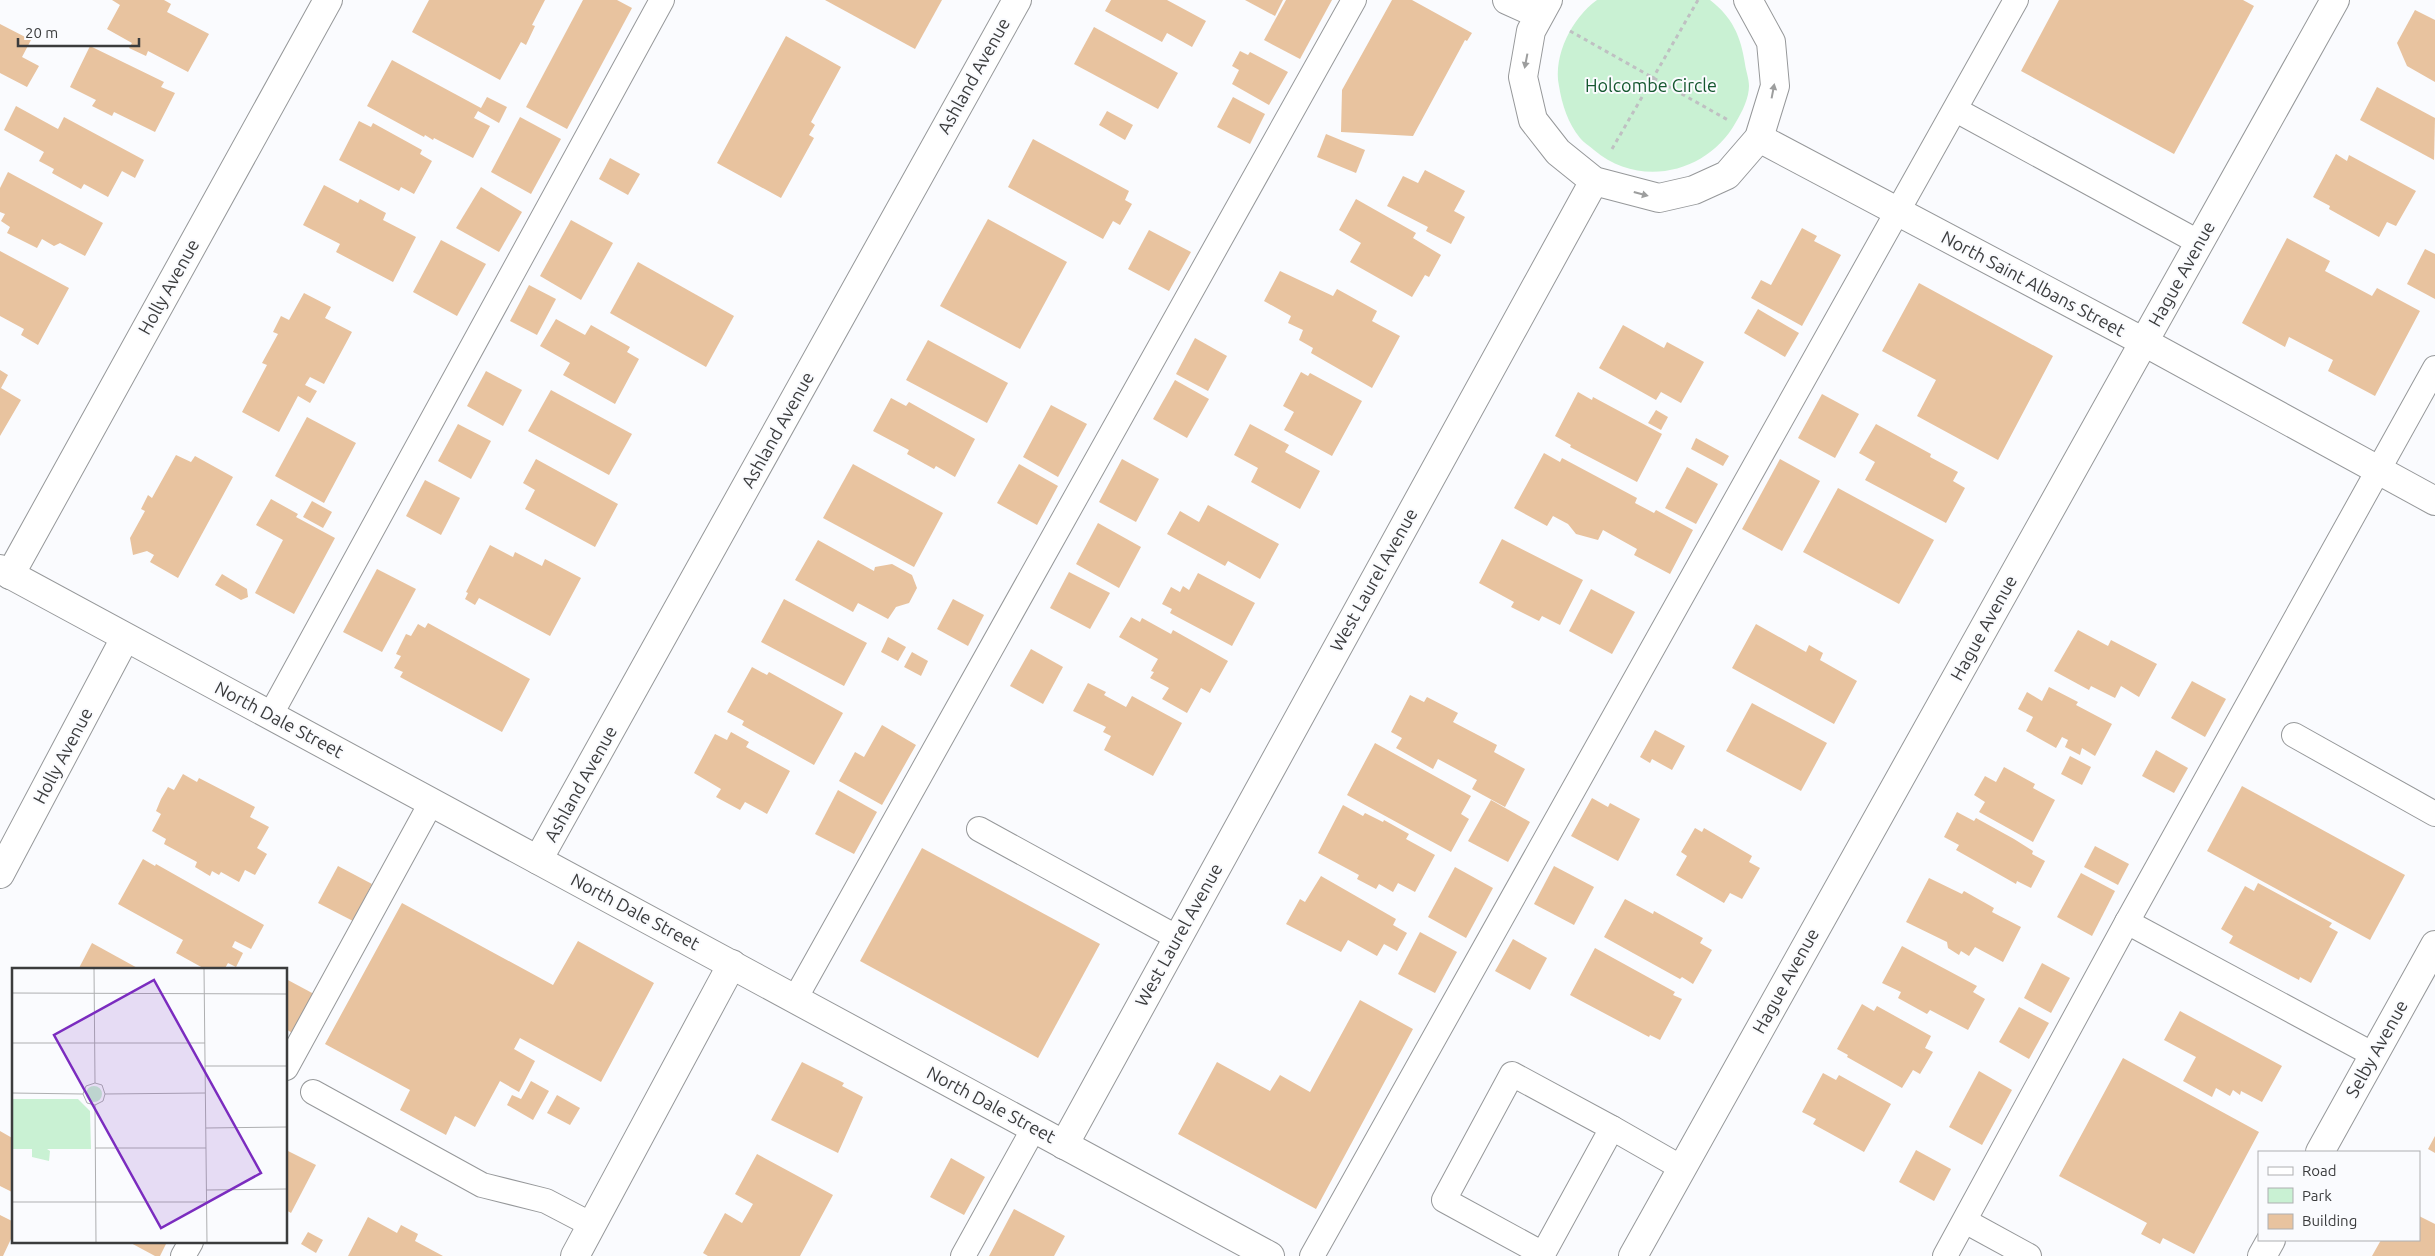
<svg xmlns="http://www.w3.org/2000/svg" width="2435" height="1256" viewBox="0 0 2435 1256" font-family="Ubuntu,sans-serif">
<rect width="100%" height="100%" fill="#fafbfe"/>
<path fill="#c9f1d3" d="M 1597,0 L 1710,0 C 1732,17 1741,36 1745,64 C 1746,71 1749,79 1749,86 C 1749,98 1742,112 1736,122 C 1708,173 1640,189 1594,150 C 1590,146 1584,143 1580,138 C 1568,123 1562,105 1559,86 C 1553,55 1572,18 1597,0 Z"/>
<g fill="#e8c39f">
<polygon points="112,0 164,0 171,4 167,12 209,34 188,72 148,51 146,56 129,48 132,43 107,29 120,5"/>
<polygon points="429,0 545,0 532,25 535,26 526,45 521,42 500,80 412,32"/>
<polygon points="583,0 617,0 632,8 567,129 526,107"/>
<polygon points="825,0 942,0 915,49"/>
<polygon points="1111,0 1167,0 1206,21 1192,47 1167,33 1162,42 1105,11"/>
<polygon points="1245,0 1283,0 1275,16"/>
<polygon points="1286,0 1332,0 1300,59 1264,40"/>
<polygon points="1392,0 1412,0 1472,33 1467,41 1465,40 1413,136 1341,132 1342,90"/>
<polygon points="2059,0 2243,0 2254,6 2174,154 2021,71"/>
<polygon points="2415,10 2435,20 2435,82 2407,66 2397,43"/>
<polygon points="0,24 31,40 22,57 39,66 27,87 0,73"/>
<polygon points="1094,27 1178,73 1158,109 1074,64"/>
<polygon points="786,36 841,67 811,122 815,125 809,135 814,138 781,198 717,163"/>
<polygon points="90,46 164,82 161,87 175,93 155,132 114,112 112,116 92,106 96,100 70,87"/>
<polygon points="1240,51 1248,55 1250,52 1288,72 1269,105 1232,84 1239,70 1232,66"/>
<polygon points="392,60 481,108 487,97 507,107 499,123 478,111 474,118 490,126 473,158 434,138 433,140 425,135 424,137 367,106"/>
<polygon points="2377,87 2435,118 2434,160 2360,120"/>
<polygon points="1233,97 1265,114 1250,144 1217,127"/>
<polygon points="16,106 58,129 64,117 144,160 135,178 122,171 108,197 84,184 81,189 52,173 54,169 39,161 44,152 4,130"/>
<polygon points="1107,111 1133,125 1125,140 1099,125"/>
<polygon points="520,117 561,139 531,194 491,172"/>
<polygon points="359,121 371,127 373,123 422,150 420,154 432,161 414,194 401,187 399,191 339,160"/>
<polygon points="1326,134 1365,150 1356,173 1317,157"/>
<polygon points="1033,139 1129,191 1125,200 1132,204 1120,225 1113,221 1103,239 1008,187"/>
<polygon points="2336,154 2347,161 2349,155 2416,191 2396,226 2387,222 2379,237 2329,209 2330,206 2313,197"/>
<polygon points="610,158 640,174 628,195 599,179"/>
<polygon points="1425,170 1465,191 1454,211 1465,217 1451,244 1426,231 1428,227 1387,206 1403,176 1418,183"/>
<polygon points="8,172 103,223 85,256 60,243 54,246 42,239 37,248 7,233 10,227 1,221 5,214 0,212 0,188"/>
<polygon points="324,185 358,203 360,199 386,213 383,220 416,237 393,282 336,252 340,244 303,225"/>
<polygon points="481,187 522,212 499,252 456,228"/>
<polygon points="1356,199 1416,233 1413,238 1441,255 1429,277 1425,275 1412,297 1350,262 1361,243 1339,230"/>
<polygon points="988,219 1067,262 1020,349 940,306"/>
<polygon points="571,220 613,243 581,300 540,276"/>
<polygon points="1802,228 1817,236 1814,241 1841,255 1802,326 1751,298 1761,280 1771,285"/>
<polygon points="1149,230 1191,252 1169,291 1128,269"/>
<polygon points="2287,238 2330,261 2325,271 2372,296 2377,288 2420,311 2375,396 2328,371 2333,360 2289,337 2285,347 2242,323"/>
<polygon points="441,240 486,264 457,316 413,292"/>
<polygon points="2425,249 2435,254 2435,299 2407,284"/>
<polygon points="0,251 69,288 38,345 21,335 24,329 0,316"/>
<polygon points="638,262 734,316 706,367 610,313"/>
<polygon points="1280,271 1333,296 1337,289 1377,311 1372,321 1400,336 1372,388 1311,353 1313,348 1299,340 1303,330 1288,323 1291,316 1264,301"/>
<polygon points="1919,283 2053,356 1998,460 1917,416 1936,380 1882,351"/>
<polygon points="529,285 556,299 537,335 510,321"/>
<polygon points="304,293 331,307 325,318 352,332 324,384 310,377 305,385 317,391 310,403 298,396 279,432 242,412 267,365 262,363 278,334 273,332 281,316 289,320"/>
<polygon points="1758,309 1799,333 1785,357 1744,333"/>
<polygon points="556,319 585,335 591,325 630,347 627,352 639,359 615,404 563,375 570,363 540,346"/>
<polygon points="1623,325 1664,348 1667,342 1704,362 1681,403 1661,392 1656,400 1599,368"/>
<polygon points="1195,338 1227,356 1208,391 1176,374"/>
<polygon points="928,340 1008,383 987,423 906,380"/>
<polygon points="0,370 8,375 1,388 21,400 0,436"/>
<polygon points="486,371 522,390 503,426 467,406"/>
<polygon points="1301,372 1308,376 1310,373 1362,401 1332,456 1284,430 1294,412 1283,406"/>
<polygon points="1175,380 1209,399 1187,438 1153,419"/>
<polygon points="551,390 632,434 609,475 528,431"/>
<polygon points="1578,392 1592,400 1593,397 1662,434 1637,482 1570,447 1571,445 1555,436"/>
<polygon points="1822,394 1859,414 1835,458 1798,438"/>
<polygon points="891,398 906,406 909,402 975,439 955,477 936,466 934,469 907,454 909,450 873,431"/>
<polygon points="1051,405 1087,424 1058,477 1023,457"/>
<polygon points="1656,410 1668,417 1661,430 1648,423"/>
<polygon points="307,417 356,443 324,503 275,476"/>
<polygon points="458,424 491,441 471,479 438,461"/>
<polygon points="1250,424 1289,445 1285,452 1320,471 1300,509 1251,482 1258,468 1234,455"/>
<polygon points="1876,424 1931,454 1930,457 1958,472 1953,481 1965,488 1946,523 1865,480 1875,462 1859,453"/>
<polygon points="1696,438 1729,456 1723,466 1691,449"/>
<polygon points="1544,453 1560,462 1562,458 1637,498 1635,503 1654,513 1656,510 1693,530 1670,574 1634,555 1637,549 1603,530 1598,540 1576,534 1568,524 1553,516 1547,526 1514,508"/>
<polygon points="176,455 191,462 195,456 233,477 178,578 150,562 154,555 147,551 133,555 130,538 145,511 141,509 148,495 152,498"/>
<polygon points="536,459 618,504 595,547 525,509 535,490 523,483"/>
<polygon points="1122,459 1159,479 1136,522 1099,502"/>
<polygon points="1780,459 1820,481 1782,551 1742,529"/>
<polygon points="853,464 943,513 914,567 823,518"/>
<polygon points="1019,464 1058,486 1037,525 997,503"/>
<polygon points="1687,467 1718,484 1696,524 1665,508"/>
<polygon points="425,480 460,498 441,535 406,516"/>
<polygon points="1838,488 1934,540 1899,604 1803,552"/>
<polygon points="271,499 298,514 296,517 335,538 294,614 255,593 283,540 256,525"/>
<polygon points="312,501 332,512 323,528 303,517"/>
<polygon points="1208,505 1279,544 1260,579 1228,561 1225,566 1167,534 1180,511 1199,522"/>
<polygon points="1098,523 1141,547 1119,588 1076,564"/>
<polygon points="1502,539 1583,580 1560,625 1542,616 1539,621 1511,607 1514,602 1479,583"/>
<polygon points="818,540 874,571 875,567 892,564 912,575 917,588 909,603 896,607 888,619 858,603 853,612 795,580"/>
<polygon points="490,545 513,557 515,552 542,566 545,559 581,578 550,636 479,598 475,605 465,599 468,593 466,592"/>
<polygon points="377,569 416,589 382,652 343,632"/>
<polygon points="1069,572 1110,593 1090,629 1050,608"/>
<polygon points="1198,573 1255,603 1232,646 1170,613 1172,609 1162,604 1171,587 1180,592 1183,586 1189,590"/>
<polygon points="222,574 247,589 248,597 241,600 215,585"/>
<polygon points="1591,589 1635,612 1612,654 1569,631"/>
<polygon points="784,599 867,643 844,686 761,642"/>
<polygon points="953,599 984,615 968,646 937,629"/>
<polygon points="1131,617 1140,622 1142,618 1171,634 1173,630 1228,661 1210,693 1201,688 1187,713 1162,699 1169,688 1150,678 1154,672 1151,671 1158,659 1119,637"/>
<polygon points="428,623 530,679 502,732 400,677 403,672 394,668 401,656 396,654 406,634 411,636 418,624 425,628"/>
<polygon points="1756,624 1806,652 1809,645 1823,653 1820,660 1857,681 1834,724 1732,668"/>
<polygon points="2078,630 2108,646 2111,640 2157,664 2139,697 2121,686 2115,698 2091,686 2089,690 2054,671"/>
<polygon points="888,637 906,647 898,661 881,652"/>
<polygon points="1031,649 1063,667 1043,704 1010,686"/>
<polygon points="912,652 928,661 921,676 904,667"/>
<polygon points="752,667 767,675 769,672 843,713 814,765 742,725 744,721 727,712"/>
<polygon points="2192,681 2226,699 2205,737 2171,718"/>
<polygon points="1088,683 1106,692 1104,695 1126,707 1132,696 1182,723 1153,776 1104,750 1111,736 1103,732 1106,727 1073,711"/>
<polygon points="2049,687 2078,702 2076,705 2112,724 2095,756 2082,748 2080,755 2065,747 2068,740 2062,737 2056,748 2026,731 2033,717 2018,709 2027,692 2042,701"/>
<polygon points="1410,695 1424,702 1427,697 1458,713 1453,722 1497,745 1494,752 1525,769 1505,807 1472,789 1477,780 1438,759 1433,769 1396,748 1402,738 1391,732"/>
<polygon points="1752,703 1827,743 1801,791 1726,751"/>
<polygon points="882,725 916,745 882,805 839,781 855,752 864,757"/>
<polygon points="1655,730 1685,746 1672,770 1652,759 1650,763 1640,757"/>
<polygon points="731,732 749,742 746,747 790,771 767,814 745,802 740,810 716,797 721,789 694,773 715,734 727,740"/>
<polygon points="1375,743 1471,796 1461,814 1469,819 1451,852 1347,795"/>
<polygon points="2156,750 2188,768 2174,793 2142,776"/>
<polygon points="2070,756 2091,767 2082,785 2061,774"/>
<polygon points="2004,767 2035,784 2033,788 2055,800 2033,842 1979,812 1985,802 1974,795 1985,776 1996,782"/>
<polygon points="183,774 197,782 199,778 255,807 250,817 269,827 257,848 267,854 255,875 245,870 239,882 221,872 219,875 212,871 210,876 195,867 197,862 164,844 166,839 152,831 161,814 156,811 161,799 168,787 174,790"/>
<polygon points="2242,786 2405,875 2370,940 2207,851"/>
<polygon points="838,790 877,812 854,854 815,834"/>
<polygon points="1592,798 1608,807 1610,803 1640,819 1618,861 1571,836"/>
<polygon points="1491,800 1530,822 1508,862 1468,841"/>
<polygon points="1343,805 1363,816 1365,813 1383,822 1384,820 1409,834 1406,839 1435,855 1415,892 1398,883 1393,892 1379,884 1376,889 1357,879 1359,875 1318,853"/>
<polygon points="1957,812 1974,821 1976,818 2014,839 2033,851 2032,854 2045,861 2031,888 2017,881 2016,884 1956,850 1959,845 1944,837"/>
<polygon points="1695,828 1702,832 1704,828 1752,856 1749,862 1760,868 1742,899 1730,893 1724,903 1676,875 1687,856 1681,852"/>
<polygon points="2095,846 2129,864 2118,885 2084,867"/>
<polygon points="922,848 1100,944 1038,1058 860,961"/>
<polygon points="143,859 155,866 156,864 264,925 251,949 235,941 232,947 243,953 236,967 228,963 224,970 202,970 203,968 176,953 183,940 118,904"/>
<polygon points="338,866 372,884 353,921 318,903"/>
<polygon points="1554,866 1594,887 1574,925 1534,904"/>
<polygon points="1455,867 1493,888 1466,938 1428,917"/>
<polygon points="2081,873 2115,891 2092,936 2057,917"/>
<polygon points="1321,876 1396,919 1393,925 1407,933 1397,951 1384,944 1377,956 1348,940 1341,952 1286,924 1300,899 1305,902"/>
<polygon points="1929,878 1962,894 1964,891 1994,908 1992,912 2021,927 2003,962 1975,947 1969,956 1961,951 1959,955 1948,948 1947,942 1906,922"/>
<polygon points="2258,883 2332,923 2329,927 2338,932 2311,983 2300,977 2299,980 2229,943 2233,936 2221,929 2245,886 2254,891"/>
<polygon points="1625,899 1653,914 1654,911 1703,938 1700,943 1712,950 1693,984 1682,977 1680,979 1604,937"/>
<polygon points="402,903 553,985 578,941 654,983 601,1082 520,1038 514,1049 535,1061 519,1092 500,1081 475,1127 455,1116 446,1135 400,1110 410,1090 325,1044"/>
<polygon points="1420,932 1457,952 1435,993 1398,974"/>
<polygon points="1513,939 1547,958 1530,990 1495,971"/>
<polygon points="92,943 141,970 78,970"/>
<polygon points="1902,946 1977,986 1973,992 1985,999 1968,1030 1930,1010 1927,1014 1898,998 1901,992 1882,983"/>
<polygon points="1595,948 1675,992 1673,995 1682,999 1660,1040 1650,1035 1649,1037 1570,995"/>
<polygon points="2042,963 2070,978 2051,1013 2024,998"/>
<polygon points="286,979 314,994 292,1033 286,1029"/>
<polygon points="1360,1000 1413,1029 1316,1209 1178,1134 1217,1062 1270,1091 1280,1075 1310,1092"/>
<polygon points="1862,1004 1874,1011 1877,1006 1931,1036 1925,1048 1933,1052 1920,1074 1913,1070 1902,1088 1847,1057 1848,1055 1837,1049"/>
<polygon points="2019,1007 2049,1023 2029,1059 1999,1042"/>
<polygon points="2180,1011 2282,1066 2262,1102 2241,1091 2240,1095 2233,1090 2230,1096 2216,1088 2212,1097 2183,1081 2196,1057 2164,1040"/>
<polygon points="2123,1058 2259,1132 2194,1254 2163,1238 2160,1244 2141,1234 2147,1223 2059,1176"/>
<polygon points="802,1062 844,1083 842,1086 863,1097 838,1153 771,1120"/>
<polygon points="1979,1071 2012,1090 1982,1145 1949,1127"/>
<polygon points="1823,1073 1836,1080 1839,1075 1891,1104 1864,1152 1813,1124 1816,1119 1802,1112"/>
<polygon points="531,1081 549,1091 533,1120 507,1105 512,1095 521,1099"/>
<polygon points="557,1095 580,1108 570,1125 547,1113"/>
<polygon points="0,1131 14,1139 14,1193 0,1186"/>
<polygon points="2435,1136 2435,1153 2428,1149"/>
<polygon points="286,1150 316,1165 291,1213 286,1210"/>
<polygon points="1916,1150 1951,1169 1934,1201 1899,1182"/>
<polygon points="757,1154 833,1195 800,1256 708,1256 703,1253 725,1213 742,1223 753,1204 735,1194"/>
<polygon points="951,1158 985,1177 964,1215 930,1197"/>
<polygon points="1014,1209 1065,1236 1054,1256 989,1256"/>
<polygon points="0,1215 14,1222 14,1240 11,1239 3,1256 0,1256"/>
<polygon points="2419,1216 2435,1224 2435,1256 2372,1256 2381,1240 2419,1240"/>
<polygon points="368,1217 397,1233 401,1225 418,1234 415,1241 443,1256 348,1256"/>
<polygon points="308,1232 323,1240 316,1253 301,1244"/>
<polygon points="129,1242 167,1242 160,1256 155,1256"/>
</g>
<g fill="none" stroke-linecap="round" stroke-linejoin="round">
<g stroke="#96989a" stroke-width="26">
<g id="lane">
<polyline points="1956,110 2200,243"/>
<polyline points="270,716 662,0"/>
<polyline points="2294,735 2435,814"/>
<polyline points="979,829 1178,938"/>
<polyline points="2127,922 2374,1055"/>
<polyline points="795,999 1354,0"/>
<polyline points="286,1068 431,803"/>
<polygon points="1512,1074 1612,1128 1543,1254 1444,1200"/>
<polyline points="313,1092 482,1185 546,1201 592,1225"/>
<polyline points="1612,1128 1682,1168"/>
<polyline points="1965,1221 2029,1256"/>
<polyline points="183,1256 191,1242"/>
<polyline points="963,1256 1034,1128"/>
<polyline points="1312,1256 2016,0"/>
<polyline points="1945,1256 2127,922 2435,368"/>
</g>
</g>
<g stroke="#96989a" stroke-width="30">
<g id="street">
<polyline points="1507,0 1538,14"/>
<polyline points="1548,0 1531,31 1523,77 1533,120 1558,152 1594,181 1659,198 1694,190 1727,175 1759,138 1775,86 1771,42 1748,0"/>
<polyline points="1759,138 2144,342 2435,501"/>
<polyline points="10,575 328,0"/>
<polyline points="538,860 1017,0"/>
<polyline points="0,874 125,638"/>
<polyline points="1064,1145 1594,181"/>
<polyline points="575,1256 732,964"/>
<polyline points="1633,1256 2335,0"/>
</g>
</g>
<g stroke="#96989a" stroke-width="30">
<g id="secondary">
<polyline points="0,569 1270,1256"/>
<polyline points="2320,1152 2435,945"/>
<polyline points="2262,1256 2271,1240"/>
</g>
</g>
<g stroke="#bfc0c2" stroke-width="3" stroke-dasharray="4 4" stroke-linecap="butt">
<polyline points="1570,31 1728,120"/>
<polyline points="1612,149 1698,0"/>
</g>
<use href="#lane" stroke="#fff" stroke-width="24"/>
<use href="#street" stroke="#fff" stroke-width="28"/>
<use href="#secondary" stroke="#fff" stroke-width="28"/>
</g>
<defs><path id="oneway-solid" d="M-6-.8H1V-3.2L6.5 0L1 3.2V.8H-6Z" transform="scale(1.25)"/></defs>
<g fill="#9d9e9e">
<use href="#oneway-solid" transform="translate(1526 61) rotate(101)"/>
<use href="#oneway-solid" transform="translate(1773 91) rotate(-79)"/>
<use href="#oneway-solid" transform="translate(1641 194) rotate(15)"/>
</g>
<g text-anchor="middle" stroke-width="4" stroke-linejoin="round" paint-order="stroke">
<g font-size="18" fill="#3b3c3d" stroke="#fafbfe">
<text transform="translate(974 76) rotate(-61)" y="6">Ashland Avenue</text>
<text transform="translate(2182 274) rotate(-61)" y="6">Hague Avenue</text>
<text transform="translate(2033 284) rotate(28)" y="6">North Saint Albans Street</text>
<text transform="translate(169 287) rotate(-61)" y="6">Holly Avenue</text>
<text transform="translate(778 430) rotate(-61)" y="6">Ashland Avenue</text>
<text transform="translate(1374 580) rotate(-61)" y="6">West Laurel Avenue</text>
<text transform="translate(1984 628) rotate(-61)" y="6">Hague Avenue</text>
<text transform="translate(279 720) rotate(28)" y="6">North Dale Street</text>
<text transform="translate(63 756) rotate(-62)" y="6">Holly Avenue</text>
<text transform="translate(581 784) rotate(-61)" y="6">Ashland Avenue</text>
<text transform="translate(635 912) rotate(28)" y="6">North Dale Street</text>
<text transform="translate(1179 935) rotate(-61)" y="6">West Laurel Avenue</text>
<text transform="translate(1786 981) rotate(-61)" y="6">Hague Avenue</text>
<text transform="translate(2377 1049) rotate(-61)" y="6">Selby Avenue</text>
<text transform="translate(991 1105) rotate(28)" y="6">North Dale Street</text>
</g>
<g font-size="18" fill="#165830" stroke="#fafbfe">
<text x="1651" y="92">Holcombe Circle</text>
</g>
</g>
<g transform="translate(12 968)">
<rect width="275" height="275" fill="#fafbfe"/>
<path d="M74 126a8 8 0 1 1 16 0a8 8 0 1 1-16 0ZM 0,131 L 66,131 L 78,143 L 79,181 L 35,181 L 38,183 L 37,193 L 20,189 L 20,181 L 0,181 Z" fill="#c9f1d3"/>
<path fill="none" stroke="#aeafb1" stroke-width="1" d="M 82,0 L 83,115M 192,0 L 195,275M 0,25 L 275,26M 0,75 L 193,75M 193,98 L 275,98M 83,115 L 90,117 L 93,126M 0,125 L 71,126M 71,126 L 75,135 L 83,137M 71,126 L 74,118 L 83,115M 93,126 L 193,125M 83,137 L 84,275M 83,137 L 91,133 L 93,126M 194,160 L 275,159M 83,180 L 194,180M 194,222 L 275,221M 0,234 L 194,234"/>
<path fill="#7b2cbf" fill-opacity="0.15" stroke="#7b2cbf" stroke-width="2.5" d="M 142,12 L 249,205 L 149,260 L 42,67 Z"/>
<rect width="275" height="275" fill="none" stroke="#3b3c3d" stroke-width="2.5"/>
</g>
<rect x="2258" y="1151" width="162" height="90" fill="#fafbfe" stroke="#aeafb1"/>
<rect x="2268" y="1167" width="25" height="8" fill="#ffffff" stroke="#aeafb1"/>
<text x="2302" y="1176" font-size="15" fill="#3b3c3d">Road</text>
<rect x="2268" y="1188" width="25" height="15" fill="#c9f1d3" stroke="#aeafb1"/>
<text x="2302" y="1201" font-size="15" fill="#3b3c3d">Park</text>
<rect x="2268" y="1214" width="25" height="15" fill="#e8c39f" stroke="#aeafb1"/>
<text x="2302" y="1226" font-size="15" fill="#3b3c3d">Building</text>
<path d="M18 38v8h121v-8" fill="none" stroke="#3b3c3d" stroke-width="2.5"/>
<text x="25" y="38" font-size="15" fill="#3b3c3d" stroke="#fafbfe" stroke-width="4" paint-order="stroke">20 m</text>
</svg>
